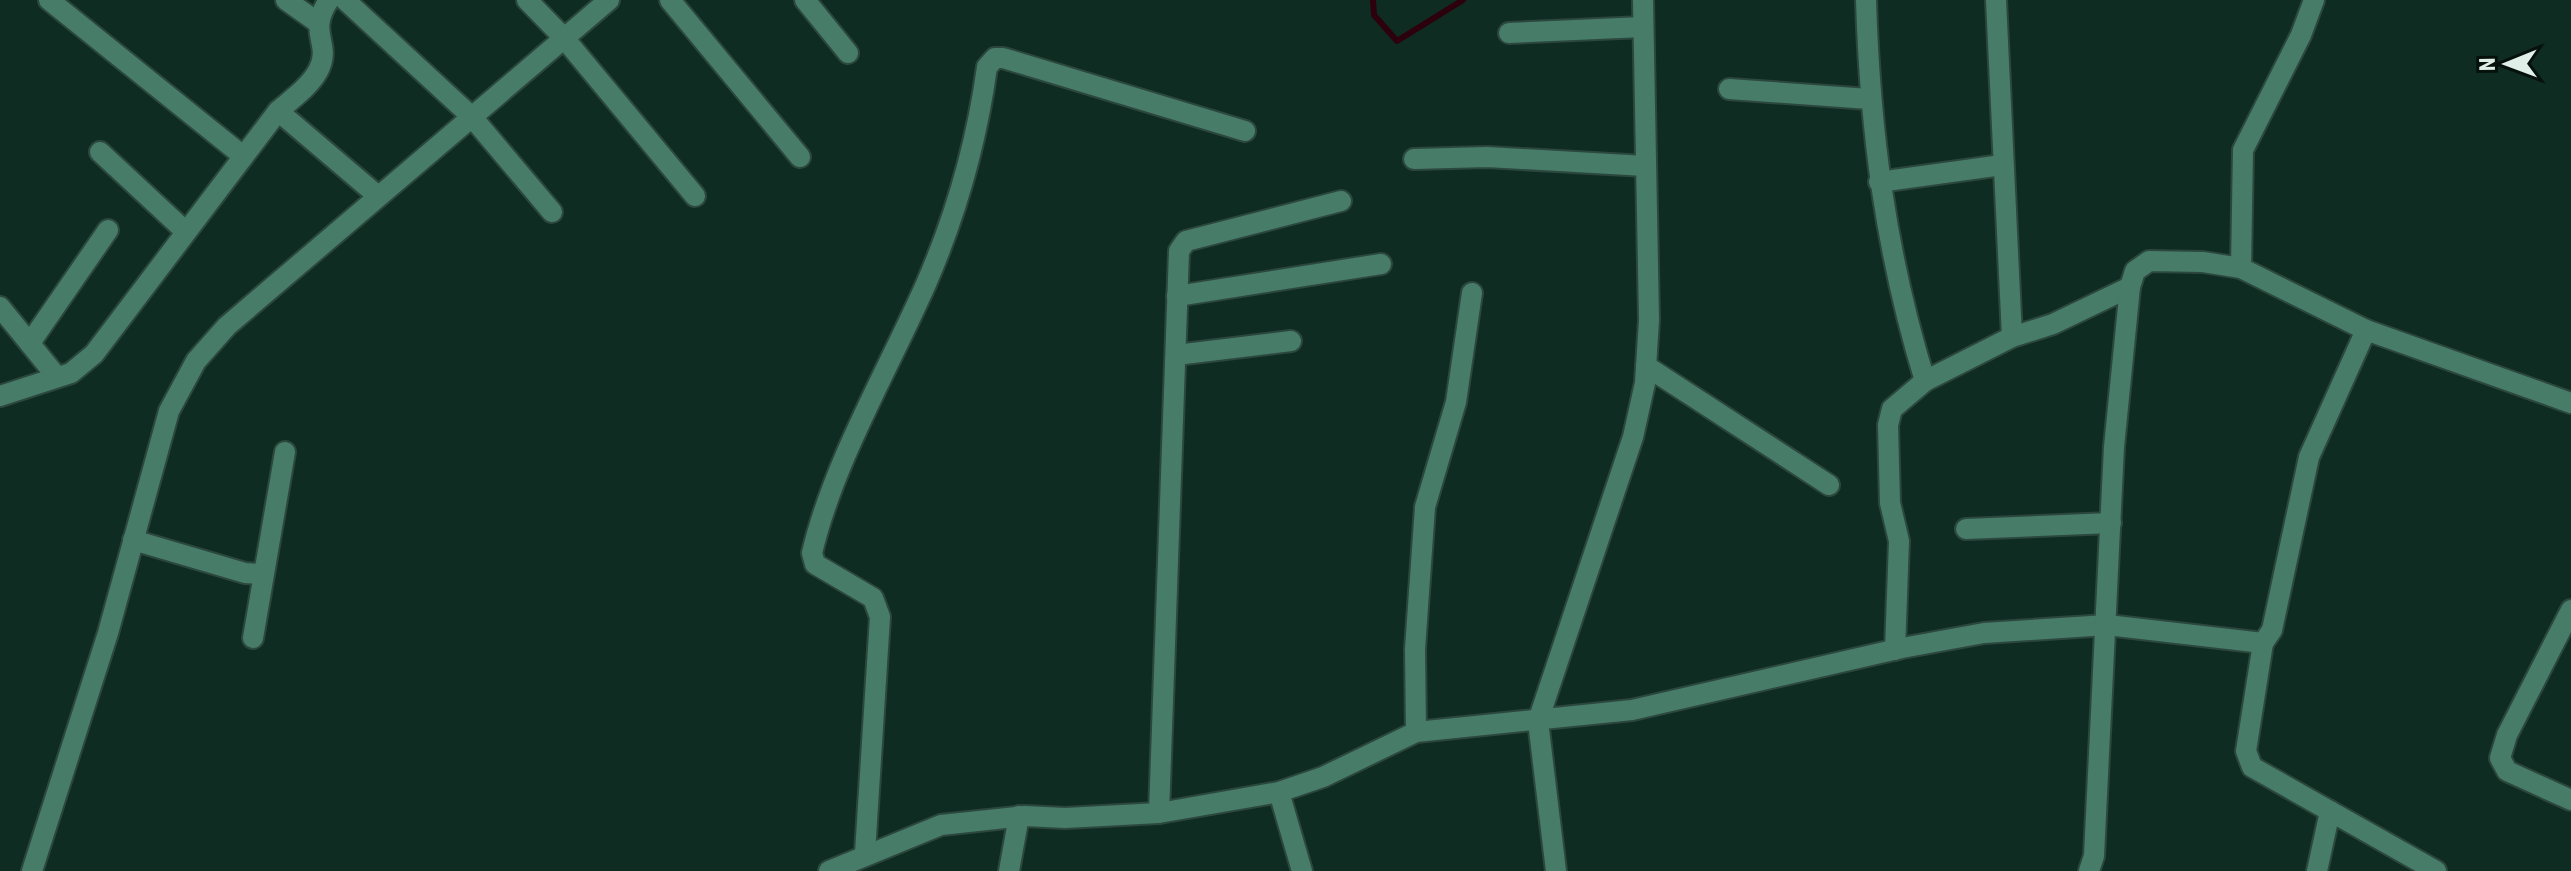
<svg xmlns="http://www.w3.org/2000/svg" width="2571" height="871" viewBox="0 0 2571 871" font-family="'Roboto Condensed',sans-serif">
<rect width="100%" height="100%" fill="#0f2c22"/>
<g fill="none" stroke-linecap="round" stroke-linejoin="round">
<polyline stroke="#2d000d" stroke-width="6" points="1373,0 1374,15 1397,41 1463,0"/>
<g stroke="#2c473e" stroke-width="24">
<g id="minor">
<polyline points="49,0 243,156"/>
<polyline points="286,0 317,22"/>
<polyline points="345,0 472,117 552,212"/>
<polyline points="527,0 564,38 695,196"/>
<polyline points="670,0 800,157"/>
<polyline points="805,0 848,53"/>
<path d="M 1866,0 C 1870,133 1886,254 1925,381"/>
<polyline points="1996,0 2012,337"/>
<polyline points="1509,33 1643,27"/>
<polyline points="1729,89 1869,99"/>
<path d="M 278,111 C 292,99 309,87 318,71 C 333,43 306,34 329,0"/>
<polyline points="100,152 185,231"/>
<polyline points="1414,159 1487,157 1645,166"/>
<polyline points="1879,182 2002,165"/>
<polyline points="2241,268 2243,150 2301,35 2314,0"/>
<polyline points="1177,296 1381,264"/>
<polyline points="0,307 57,377"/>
<polyline points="30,343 108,230"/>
<polyline points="1176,355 1291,341"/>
<polyline points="1646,366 1829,485"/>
<polyline points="0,396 71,373 94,354 278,111 378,196"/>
<polyline points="1966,529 2111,523"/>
<polyline points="133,540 245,573 261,574"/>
<polyline points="2571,610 2507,735 2500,758 2507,771 2571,800"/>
<polyline points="253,638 285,452"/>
<polyline points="2263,643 2246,751 2252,767 2436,871"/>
<polyline points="1895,650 1899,541 1890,503 1888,425 1892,409 1925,381 2012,337 2053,324 2130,287"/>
<polyline points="1416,732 1415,649 1425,507 1456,402 1472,293"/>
<polyline points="1279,792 1302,871"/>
<polyline points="1159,813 1179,251 1186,241 1341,201"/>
<path d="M 865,853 L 880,617 L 873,598 L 815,564 L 812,553 C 833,463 889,368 926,284 C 956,215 977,140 987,67 L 995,58 L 1003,58 L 1245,131"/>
<polyline points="32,871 108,633 169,411 196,361 227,326 609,0"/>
<polyline points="829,871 941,825 1025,816 1065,818 1159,813 1279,792 1323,777 1416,732 1632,710 1902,648 1984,633 2107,625 2263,643 2272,630 2309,457 2366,330"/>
<polyline points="1009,871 1019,816"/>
<polyline points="1556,871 1538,721 1633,437 1645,383 1649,320 1643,0"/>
<polyline points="2089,871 2094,856 2114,447 2130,287 2135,271 2149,261 2203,262 2241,268 2366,330 2571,403"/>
<polyline points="2317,871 2330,811"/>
</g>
</g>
<use href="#minor" stroke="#477c69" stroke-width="20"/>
</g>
<g transform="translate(2507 64) rotate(269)" stroke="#06110d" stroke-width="6" paint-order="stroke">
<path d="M0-6L14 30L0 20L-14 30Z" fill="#e0f0e9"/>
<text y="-12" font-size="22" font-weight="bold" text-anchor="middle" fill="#e0f0e9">N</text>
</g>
</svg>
